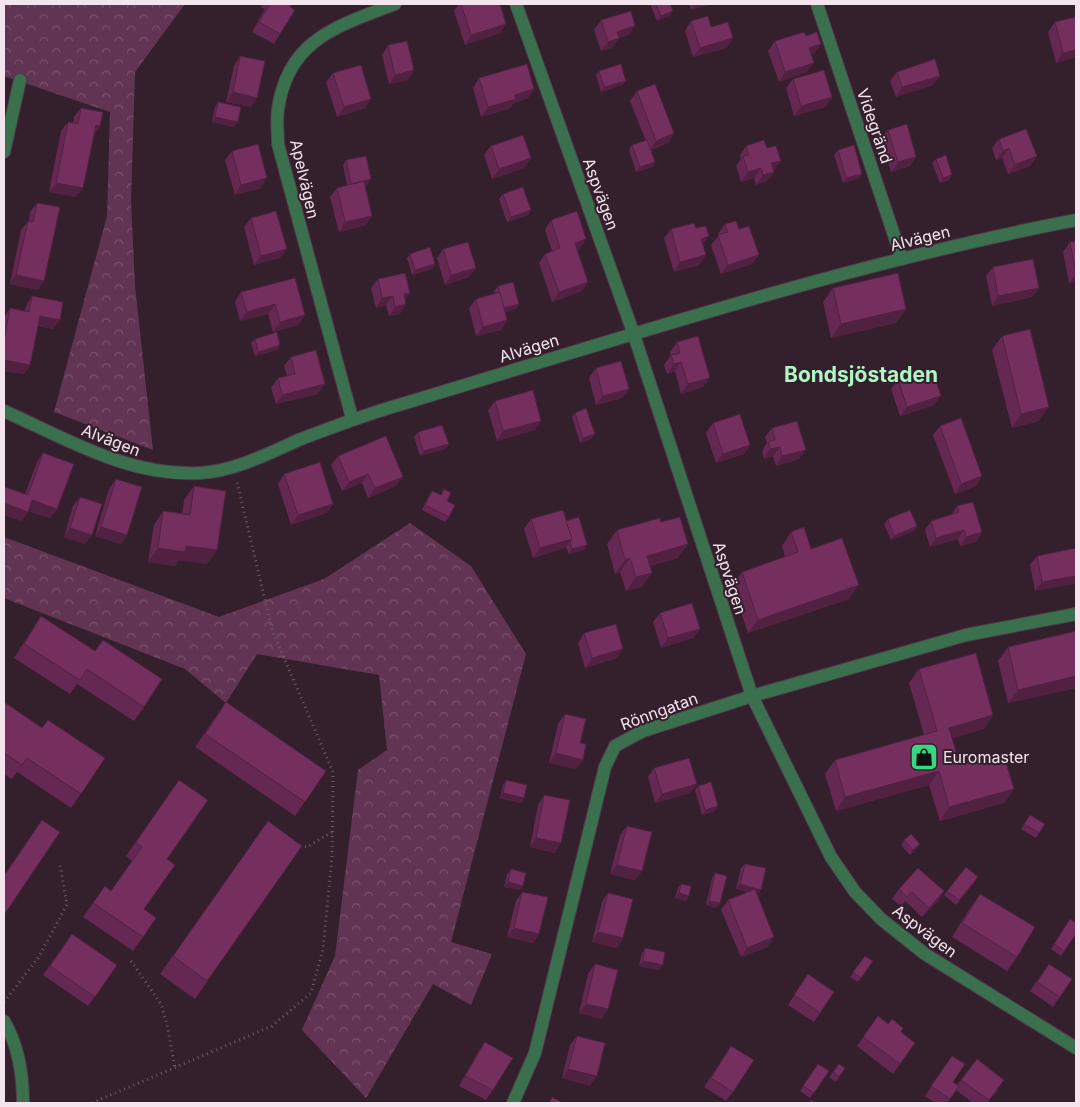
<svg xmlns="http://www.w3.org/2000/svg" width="1080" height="1107" viewBox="0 0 1080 1107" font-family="Inter,sans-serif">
<defs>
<pattern id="forest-crowns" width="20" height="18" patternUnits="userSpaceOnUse" patternTransform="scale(1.25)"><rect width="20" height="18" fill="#623453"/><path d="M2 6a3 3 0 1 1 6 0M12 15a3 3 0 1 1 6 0" fill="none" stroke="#79516c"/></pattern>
</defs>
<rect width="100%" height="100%" fill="#341f2d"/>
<g fill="url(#forest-crowns)">
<polygon points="4,4 185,4 135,72 131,201 135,286 153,450 54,412 107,216 110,112 4,76"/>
<polygon points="410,523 471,566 526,654 451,942 492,954 471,1005 433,984 366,1098 302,1030 335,956 358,770 387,750 379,675 257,654 226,703 185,669 4,598 4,537 219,617 324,579"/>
</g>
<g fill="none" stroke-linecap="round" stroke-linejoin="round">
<g stroke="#4f3b48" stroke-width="14">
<g id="minor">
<polyline points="516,4 633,332 752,696 831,857 855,892 881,919 925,954 1076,1048"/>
<polyline points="817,4 902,259"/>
<polyline points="4,152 20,80"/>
<path d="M 4,411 C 67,439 129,477 200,473 C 236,471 269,453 301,439 C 335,426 367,414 402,404 C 625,337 847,264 1076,220"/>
<path d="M 352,418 L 278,144 C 278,132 276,120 278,109 C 288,39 338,26 395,4"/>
<path d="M 4,1021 C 18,1045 23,1075 23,1103"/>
<polyline points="513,1103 535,1053 605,767 615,746 643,731 752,696 966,635 1076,614"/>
</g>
</g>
<g stroke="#6e5b67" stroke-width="3" stroke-dasharray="1 4" stroke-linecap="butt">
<polyline points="300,846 307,847 332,832"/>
<polyline points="131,961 161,1004 167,1024 175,1068"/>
<polyline points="4,1002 38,958 67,905 60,865"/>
<polyline points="92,1103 272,1026 311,993 323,949 332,857 333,772 272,630 237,482"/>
</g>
<use href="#minor" stroke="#3b704e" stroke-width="12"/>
</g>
<g fill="#642852">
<polygon points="262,4 292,4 290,7 280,34 274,44 252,32 265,9 261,7"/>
<polygon points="459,4 500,4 500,33 465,45 454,11"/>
<polygon points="650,4 670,4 673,11 669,16 657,21"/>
<polygon points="689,4 712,4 691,10"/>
<polygon points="601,20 629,35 619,38 612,48 601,51 594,30"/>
<polygon points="691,21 711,27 733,38 726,48 693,57 685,31"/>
<polygon points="1055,22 1076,57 1056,63 1048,32"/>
<polygon points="806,36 821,44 814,53 811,54 807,72 779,82 768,51 775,41"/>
<polygon points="388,45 414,70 408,80 389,84 382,55"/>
<polygon points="240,56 251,107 226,102 234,66"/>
<polygon points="599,71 626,81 622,85 601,92 596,75"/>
<polygon points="897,72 933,85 896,97 890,81"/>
<polygon points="333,73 371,99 365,108 337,117 326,82"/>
<polygon points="479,78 534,89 528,98 514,103 509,109 481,117 473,88"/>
<polygon points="793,79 832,97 825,107 794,116 786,88"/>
<polygon points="637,91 674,133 668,143 651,150 655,162 652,167 636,172 629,150 632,145 646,141 630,101"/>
<polygon points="218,102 234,127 212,122 215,107"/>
<polygon points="81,108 93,136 76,197 49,192 61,131 68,122 73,123 74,117"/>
<polygon points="888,130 916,157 910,166 891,172 881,139"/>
<polygon points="999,139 1037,156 1030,166 1008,174 1002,158 996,160 992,148"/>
<polygon points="491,146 531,158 524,168 492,179 484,155"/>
<polygon points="746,146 774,170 773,170 774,172 767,181 756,185 754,178 741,182 736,166 741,159 740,155"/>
<polygon points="838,150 862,174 859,178 843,183 834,155"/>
<polygon points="232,151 261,188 235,195 225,160"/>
<polygon points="936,159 949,180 940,183 932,163"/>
<polygon points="346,160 368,184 365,185 366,225 339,232 330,197 337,188 347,186 343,165"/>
<polygon points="503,194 531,210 528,215 507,222 499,199"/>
<polygon points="37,203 38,290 10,284 21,230 28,221 29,221 30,212"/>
<polygon points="251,218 287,249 280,258 254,265 244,227"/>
<polygon points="551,220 580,249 577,250 588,282 582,291 552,302 539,263 545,254 552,251 545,230"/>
<polygon points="725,224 752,264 721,274 711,245 719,235 718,234"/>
<polygon points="696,228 703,245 706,255 699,265 674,272 664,238 671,229"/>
<polygon points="1076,241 1076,282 1069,283 1063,252 1070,242"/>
<polygon points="443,249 469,277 445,285 437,258"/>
<polygon points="410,254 435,264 432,269 412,275 407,258"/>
<polygon points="993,267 1039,288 1032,297 992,306 986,276"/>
<polygon points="378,279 410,293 405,299 400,314 389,316 386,305 376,308 371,288"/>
<polygon points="498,286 519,304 516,309 505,312 507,320 501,330 476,336 469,308 476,299 495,294 494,291"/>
<polygon points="833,288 906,309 896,323 831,338 823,302"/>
<polygon points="241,292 305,315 298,325 273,332 268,314 240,321 235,302"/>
<polygon points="32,296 53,329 38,326 30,365 24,374 4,371 4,317 10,308 25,311 26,306"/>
<polygon points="1002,336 1039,421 1012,428 992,350"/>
<polygon points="255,339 277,350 255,356 251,343"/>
<polygon points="677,342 703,387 681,394 675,371 667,374 664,365 671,355 670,352"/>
<polygon points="291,357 318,394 276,404 271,388 278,378 287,376 284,366"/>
<polygon points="596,368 629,389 622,398 596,405 589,378"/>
<polygon points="898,380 941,396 934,405 900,416 891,389"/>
<polygon points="495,401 541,421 535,430 497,441 488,410"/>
<polygon points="575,413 595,434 591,439 580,443 572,417"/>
<polygon points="713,423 750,445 744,454 716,463 706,433"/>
<polygon points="940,426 982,476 976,486 955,494 933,435"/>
<polygon points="772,428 799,459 776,466 773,456 764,459 762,451 767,443 765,437"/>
<polygon points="418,432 449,444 445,449 420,456 414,437"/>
<polygon points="43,453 57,509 50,518 28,511 22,521 4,515 4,489 5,487 25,494 37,462"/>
<polygon points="338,456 396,486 368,498 362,483 342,491 331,465"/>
<polygon points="284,474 333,504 327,513 291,525 278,484"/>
<polygon points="116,479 127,535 121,544 95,536 109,489"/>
<polygon points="194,486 217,550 207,564 179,560 175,566 148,562 154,525 163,511 182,514 184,500"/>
<polygon points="444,489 447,501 449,517 445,522 422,510 429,495 432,491 441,495"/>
<polygon points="80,497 92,535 85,544 64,537 73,506"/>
<polygon points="957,506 982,532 976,542 960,546 958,539 930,547 925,530 931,521 952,514"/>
<polygon points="531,519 566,521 587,545 584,550 569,554 566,547 565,548 533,558 524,529"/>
<polygon points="888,519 917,526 914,531 891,540 884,524"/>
<polygon points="661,522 678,558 650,566 642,587 626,591 620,572 615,574 607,544 617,530"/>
<polygon points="791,532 811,549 849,599 748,633 732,586 742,572 785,557 782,546"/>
<polygon points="1076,548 1035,591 1030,565 1037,556"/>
<polygon points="660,613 700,629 693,638 661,648 653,622"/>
<polygon points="41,616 95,651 103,640 144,707 134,721 77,684 70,694 14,658"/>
<polygon points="1076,631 1076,688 1008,703 998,661 1008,647"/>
<polygon points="584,633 623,649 617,658 585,668 578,643"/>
<polygon points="919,669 993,715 984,729 952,738 960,765 1014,789 1004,803 940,821 929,785 836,811 825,774 835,760 924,735 909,683"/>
<polygon points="4,702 42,728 105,758 71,808 17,772 12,779 4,774"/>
<polygon points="226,702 326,771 295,816 195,747"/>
<polygon points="565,714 580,743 576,769 549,763 558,724"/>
<polygon points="654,768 697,784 690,793 655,803 648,777"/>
<polygon points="179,780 167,859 144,909 156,918 133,951 83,917 105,886 111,891 132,861 126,856"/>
<polygon points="506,780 521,803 500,798 503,785"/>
<polygon points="698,786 715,811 702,815 695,790"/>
<polygon points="544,795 555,853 530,847 538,805"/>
<polygon points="1030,815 1045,824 1036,838 1021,829"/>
<polygon points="268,821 302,846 195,999 160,974"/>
<polygon points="627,826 642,871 635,880 610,874 620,835"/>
<polygon points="904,840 916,849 910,855 901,845"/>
<polygon points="745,864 758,894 768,947 741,957 721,910 728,900 748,892 736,889 741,868"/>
<polygon points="511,869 523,886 520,890 504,887 507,874"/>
<polygon points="715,873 717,908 706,905 712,878"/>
<polygon points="975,882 956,905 944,895 947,891"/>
<polygon points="681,884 689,896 686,901 675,898 678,888"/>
<polygon points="899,889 944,891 938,901 922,917 905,901 901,906 892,899"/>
<polygon points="522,892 539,934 533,943 507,937 516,901"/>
<polygon points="608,893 623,938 617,948 592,942 602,902"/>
<polygon points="980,894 1017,957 1007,971 952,937 970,908"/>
<polygon points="1070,919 1076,934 1061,956 1051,949"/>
<polygon points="72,934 117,965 88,1006 43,975"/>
<polygon points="645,948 659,970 639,966 642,953"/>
<polygon points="865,956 873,961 858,982 850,977"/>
<polygon points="595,964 602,1019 579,1013 588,974"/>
<polygon points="1049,964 1072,979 1053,1007 1030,991"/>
<polygon points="808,974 834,992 814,1022 788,1005"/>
<polygon points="878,1016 915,1043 893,1074 857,1046"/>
<polygon points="577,1036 590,1086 562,1078 570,1045"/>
<polygon points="485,1042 493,1090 486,1100 459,1086 478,1052"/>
<polygon points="731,1046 733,1092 726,1101 704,1087"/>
<polygon points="952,1056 953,1082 957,1085 961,1080 998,1090 987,1103 973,1103 956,1090 947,1103 935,1103 925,1096"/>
<polygon points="818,1064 829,1071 810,1098 800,1091"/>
<polygon points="839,1064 845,1068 836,1082 829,1077"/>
</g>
<g fill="#512142">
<polygon points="699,4 712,4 691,10 695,5"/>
<polygon points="673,11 669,16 657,21 661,16"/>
<polygon points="506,24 500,33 465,45 471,35"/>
<polygon points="635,26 629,35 619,38 612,48 601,51 608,42 617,32"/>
<polygon points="733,38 726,48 693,57 700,48"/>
<polygon points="821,44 814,53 802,57 809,48"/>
<polygon points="1076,50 1076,57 1056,63 1063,53"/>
<polygon points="814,63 807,72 779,82 785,72"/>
<polygon points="414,70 408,80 389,84 395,75"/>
<polygon points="940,76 933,85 896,97 902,87"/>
<polygon points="626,81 622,85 601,92 604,87"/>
<polygon points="534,89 528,98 514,103 509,109 481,117 488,107 515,95"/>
<polygon points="233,92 257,98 251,107 226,102"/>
<polygon points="832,97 825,107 794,116 801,106"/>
<polygon points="371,99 365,108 337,117 344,107"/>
<polygon points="215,117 238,122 234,127 212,122"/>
<polygon points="96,125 100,126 94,136"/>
<polygon points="674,133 668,143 650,150 656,141"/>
<polygon points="1009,148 1002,158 996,160 1003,151"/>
<polygon points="1037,156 1030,166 1008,174 1015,165"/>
<polygon points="916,157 910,166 891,172 898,162"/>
<polygon points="531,158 524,168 492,179 499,169"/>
<polygon points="781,161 774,170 764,173 771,163"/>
<polygon points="655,162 652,167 636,172 640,167"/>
<polygon points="761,168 754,178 741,182 748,172"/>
<polygon points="774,172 767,181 756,185 763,175"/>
<polygon points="862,174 859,178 843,183 846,178"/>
<polygon points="952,175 949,180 940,183 943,178"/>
<polygon points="267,178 261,188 235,195 241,185"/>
<polygon points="371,179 368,184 348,189 351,184"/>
<polygon points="56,183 83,188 76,197 49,192"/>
<polygon points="531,210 528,215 507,222 511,217"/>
<polygon points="372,216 366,225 339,232 345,222"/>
<polygon points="709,236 702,246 701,239"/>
<polygon points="586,239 580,249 568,252 575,243"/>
<polygon points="287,249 280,258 254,265 261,256"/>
<polygon points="706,255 699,265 674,272 680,262"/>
<polygon points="759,255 752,264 721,274 728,265"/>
<polygon points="435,264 432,269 412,275 415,270"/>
<polygon points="476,268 469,277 445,285 451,275"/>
<polygon points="1076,274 1076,282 1069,283"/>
<polygon points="16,275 44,281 38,290 10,284"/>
<polygon points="588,282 582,291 552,302 559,292"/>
<polygon points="1039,288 1032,297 992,306 998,296"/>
<polygon points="410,293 403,302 404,294"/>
<polygon points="393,296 386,305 376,308 382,298"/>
<polygon points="275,304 268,314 240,321 247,312"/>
<polygon points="406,304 400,314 389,316 395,307"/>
<polygon points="519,304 516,309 496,314 500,310"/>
<polygon points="906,309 896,323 831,338 841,324"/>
<polygon points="305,315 298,325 273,332 280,322"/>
<polygon points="40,316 60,320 53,329 34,325"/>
<polygon points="507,320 501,330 476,336 483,327"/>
<polygon points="280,345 277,350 255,356 258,352"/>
<polygon points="4,360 30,365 24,374 4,371"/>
<polygon points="681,362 675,371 667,374 674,364"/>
<polygon points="710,378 703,387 681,394 688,384"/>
<polygon points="325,384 318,394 276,404 282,395"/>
<polygon points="629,389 622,398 596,405 603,396"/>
<polygon points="941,396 934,405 900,416 907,407"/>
<polygon points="1049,407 1039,421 1012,428 1021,414"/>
<polygon points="541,421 535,430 497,441 503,431"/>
<polygon points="595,434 591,439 580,443 583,438"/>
<polygon points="449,444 445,449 420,456 423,451"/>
<polygon points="750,445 744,454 716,463 723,454"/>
<polygon points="780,447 773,456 764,459 770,449"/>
<polygon points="806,450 799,459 776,466 782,456"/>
<polygon points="368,474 362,483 342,491 349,482"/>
<polygon points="982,476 976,486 955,494 961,484"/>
<polygon points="403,477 396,486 368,498 375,488"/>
<polygon points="32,500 57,509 50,518 26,510"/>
<polygon points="4,503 28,512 22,521 4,515"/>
<polygon points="333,504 327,513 291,525 298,515"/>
<polygon points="917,526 914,531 891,540 894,536"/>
<polygon points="101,527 127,535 121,544 95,536"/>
<polygon points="70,528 92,535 85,544 64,537"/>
<polygon points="964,530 958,539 930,547 936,538"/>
<polygon points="982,532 976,542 960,546 966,537"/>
<polygon points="572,539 565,548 533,558 540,548"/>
<polygon points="688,544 678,558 637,570 647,556"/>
<polygon points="587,545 584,550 569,554 572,549"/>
<polygon points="186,546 217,550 207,564 179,560 175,566 148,562 158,548"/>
<polygon points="630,558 620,572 615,574 625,560"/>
<polygon points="652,573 642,587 626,591 636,577"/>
<polygon points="1076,576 1076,584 1035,591 1042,582"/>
<polygon points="859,585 849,599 748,633 758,620"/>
<polygon points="700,629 693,638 661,648 668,638"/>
<polygon points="623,649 617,658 585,668 592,658"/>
<polygon points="1076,676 1076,688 1008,703 1018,690"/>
<polygon points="993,715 984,729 940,742 949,728"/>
<polygon points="556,753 583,760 576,769 549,763"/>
<polygon points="939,771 929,785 836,811 845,797"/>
<polygon points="697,784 690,793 655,803 662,794"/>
<polygon points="1014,789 1004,803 940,821 949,807"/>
<polygon points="503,793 524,798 521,803 500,798"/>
<polygon points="718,806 715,811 702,815 705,810"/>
<polygon points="536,838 561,843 555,853 530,847"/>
<polygon points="920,844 916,849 910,855 913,850"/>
<polygon points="617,865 642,871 635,880 610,874"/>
<polygon points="508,882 523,886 520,890 504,887"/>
<polygon points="740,884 761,890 758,894 736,889"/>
<polygon points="944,891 938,901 922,917 929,908"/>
<polygon points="679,893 689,896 686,901 675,898"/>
<polygon points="709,901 720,903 717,908 706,905"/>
<polygon points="514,928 539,934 533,943 507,937"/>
<polygon points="598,932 623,938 617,948 592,942"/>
<polygon points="774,937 768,947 741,957 747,948"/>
<polygon points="643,961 663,965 659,970 639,966"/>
<polygon points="586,1004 608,1009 602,1019 579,1013"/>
<polygon points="568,1069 597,1076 590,1086 562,1078"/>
</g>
<g fill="#742f5f" stroke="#512142">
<polygon points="270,4 292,4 290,7 295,10 280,34 259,22"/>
<polygon points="461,4 500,4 506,24 471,35"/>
<polygon points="656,4 670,4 673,11 661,16"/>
<polygon points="631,11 635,26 617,32 619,38 608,42 601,20"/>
<polygon points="708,16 711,27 728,22 733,38 700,48 691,21"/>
<polygon points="1076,17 1076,50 1063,53 1055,22"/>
<polygon points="804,32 806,36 817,32 821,44 809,48 814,63 785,72 775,41"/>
<polygon points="407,41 414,70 395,75 388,45"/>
<polygon points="240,56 265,61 257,98 233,92"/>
<polygon points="935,59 940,76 902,87 897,72"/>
<polygon points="527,64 534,89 515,95 516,99 488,107 479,78"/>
<polygon points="621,64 626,81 604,87 599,71"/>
<polygon points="361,65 371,99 344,107 333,73"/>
<polygon points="824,70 832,97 801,106 793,79"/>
<polygon points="655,84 674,133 656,141 637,91"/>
<polygon points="218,102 241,107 238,122 215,117"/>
<polygon points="81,108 103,112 100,126 96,125 83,188 56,183 68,122 78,124"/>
<polygon points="907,124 916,157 898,162 888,130"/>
<polygon points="1026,129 1037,156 1015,165 1009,148 1003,151 999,139"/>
<polygon points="523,135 531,158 499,169 491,146"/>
<polygon points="647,140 655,162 640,167 632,145"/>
<polygon points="764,140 767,148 776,146 781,161 771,163 774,172 763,175 761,168 748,172 743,156 749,155 746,146"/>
<polygon points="258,144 267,178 241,185 232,151"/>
<polygon points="854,145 862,174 846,178 838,150"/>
<polygon points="946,155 952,175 943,178 936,159"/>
<polygon points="366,156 371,179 351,184 346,160"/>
<polygon points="364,181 372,216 345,222 337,188"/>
<polygon points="523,187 531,210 511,217 503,194"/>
<polygon points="37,203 60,207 44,281 16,275 28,221 33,222"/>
<polygon points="276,211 287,249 261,256 251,218"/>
<polygon points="577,211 586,239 575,243 588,282 559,292 545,254 560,248 551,220"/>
<polygon points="736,221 739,229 749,226 759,255 728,265 718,235 728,232 725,224"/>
<polygon points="694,223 696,228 706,226 709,236 701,239 706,255 680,262 671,229"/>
<polygon points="1076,241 1076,274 1070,242"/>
<polygon points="468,242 476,268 451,275 443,249"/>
<polygon points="430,247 435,264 415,270 410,254"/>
<polygon points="1033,259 1039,288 998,296 993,267"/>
<polygon points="405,273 410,293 404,294 406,304 395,307 393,296 382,298 378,279"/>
<polygon points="898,273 906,309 841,324 833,288"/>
<polygon points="295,278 305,315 280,322 275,304 247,312 241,292"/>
<polygon points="513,282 519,304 504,308 498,286"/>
<polygon points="500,292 507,320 483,327 476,299"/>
<polygon points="32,296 63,302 60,320 40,316 30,365 4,360 4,341 10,308 29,312"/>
<polygon points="1030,329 1049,407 1021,414 1002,336"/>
<polygon points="277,332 280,345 258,352 255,339"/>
<polygon points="698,336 710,378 688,384 681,362 674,364 671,355 680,353 677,342"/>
<polygon points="316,350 325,384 282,395 278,378 295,374 291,357"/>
<polygon points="621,361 629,389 603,396 596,368"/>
<polygon points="932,369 941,396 907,407 898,380"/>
<polygon points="533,390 541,421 503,431 495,401"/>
<polygon points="586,408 595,434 583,438 575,413"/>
<polygon points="740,414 750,445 723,454 713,423"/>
<polygon points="961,418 982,476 961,484 940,426"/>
<polygon points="797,421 806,450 782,456 780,447 770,449 768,442 775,440 772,428"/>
<polygon points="442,425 449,444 423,451 418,432"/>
<polygon points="386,436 403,477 375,488 368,474 349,482 338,456"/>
<polygon points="43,453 74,464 57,509 32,500 28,512 4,503 4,490 5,487 28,495"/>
<polygon points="320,462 333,504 298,515 284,474"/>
<polygon points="116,479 142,487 127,535 101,527"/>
<polygon points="194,486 226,491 217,550 186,546 185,552 158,548 163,511 190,515"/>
<polygon points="444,489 451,493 447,501 455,505 449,517 425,505 432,491 441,495"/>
<polygon points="80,497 102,504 92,535 70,528"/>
<polygon points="973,502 982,532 966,537 964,530 936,538 931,521 959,512 957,506"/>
<polygon points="563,510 572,539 540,548 531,519"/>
<polygon points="910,510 917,526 894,536 888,519"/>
<polygon points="579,517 587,545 572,549 570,542 572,539 566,521"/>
<polygon points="680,517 688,544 647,556 652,573 636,577 630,558 625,560 617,530 660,518 661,522"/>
<polygon points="804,527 811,549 842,538 859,585 758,620 742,572 798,552 791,532"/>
<polygon points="1076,548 1076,576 1042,582 1037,556"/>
<polygon points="692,603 700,629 668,638 660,613"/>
<polygon points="41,616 95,651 103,640 162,679 144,707 87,669 80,680 24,644"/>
<polygon points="616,624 623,649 592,658 584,633"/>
<polygon points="1076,631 1076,676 1018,690 1008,647"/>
<polygon points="976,653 993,715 949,728 960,765 1003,753 1014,789 949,807 939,771 845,797 835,760 937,731 919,669"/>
<polygon points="4,702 42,728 48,720 105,758 81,794 27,758 22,765 4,753"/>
<polygon points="226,702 326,771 305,802 205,734"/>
<polygon points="565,714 586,719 580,743 586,744 583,760 556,753"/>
<polygon points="689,758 697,784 662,794 654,768"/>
<polygon points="179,780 208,800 167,859 175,865 144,909 156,918 143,937 93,903 105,886 111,891 142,847 136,842"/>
<polygon points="506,780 527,785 524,798 503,793"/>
<polygon points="711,782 718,806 705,810 698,786"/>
<polygon points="544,795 570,800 561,843 536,838"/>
<polygon points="1030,815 1045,824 1039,833 1024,824"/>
<polygon points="42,820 60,832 4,915 4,876"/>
<polygon points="268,821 302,846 207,981 173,956"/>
<polygon points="627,826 652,832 642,871 617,865"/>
<polygon points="911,834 920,844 913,850 904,840"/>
<polygon points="745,864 766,868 761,890 740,884"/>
<polygon points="966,867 978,877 959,900 947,891"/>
<polygon points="918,868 944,891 929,908 912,892 907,897 899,889"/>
<polygon points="511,869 526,873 523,886 508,882"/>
<polygon points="715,873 727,876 720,903 709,901"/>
<polygon points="681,884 691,886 689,896 679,893"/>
<polygon points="755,889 774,937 747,948 728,900"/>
<polygon points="522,892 548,897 539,934 514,928"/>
<polygon points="608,893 633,899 623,938 598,932"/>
<polygon points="980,894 1035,927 1017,957 962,923"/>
<polygon points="1070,919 1076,923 1076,934 1064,951 1054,944"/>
<polygon points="72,934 117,965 95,997 50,966"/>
<polygon points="645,948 665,952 663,965 643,961"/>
<polygon points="865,956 873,961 861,978 853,972"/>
<polygon points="595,964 618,970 608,1009 586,1004"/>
<polygon points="1049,964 1072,979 1060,997 1037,982"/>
<polygon points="808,974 834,992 820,1013 794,995"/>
<polygon points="878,1016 888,1024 892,1019 903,1028 901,1032 915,1043 900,1064 863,1037"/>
<polygon points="577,1036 605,1043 597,1076 568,1069"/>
<polygon points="485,1042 513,1058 493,1090 465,1076"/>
<polygon points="731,1046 754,1060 733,1092 711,1078"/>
<polygon points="952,1056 965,1064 953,1082 959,1086 950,1099 931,1086"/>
<polygon points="977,1059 1004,1080 989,1100 961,1080"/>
<polygon points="818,1064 829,1071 814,1093 803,1086"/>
<polygon points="839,1064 845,1068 839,1077 833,1072"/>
<polygon points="552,1097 563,1103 549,1103"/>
<polygon points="811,1100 816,1103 809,1103"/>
</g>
<defs>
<g id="shop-square" transform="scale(1.4375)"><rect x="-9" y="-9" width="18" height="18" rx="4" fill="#36d881" stroke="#341f2d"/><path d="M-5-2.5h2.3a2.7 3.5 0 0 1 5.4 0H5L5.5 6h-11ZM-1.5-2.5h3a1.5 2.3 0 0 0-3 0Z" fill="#111"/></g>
</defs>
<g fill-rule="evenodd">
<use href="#shop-square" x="924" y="757"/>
</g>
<g text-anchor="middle" stroke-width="4" stroke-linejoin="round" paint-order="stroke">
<g font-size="16" fill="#f3e4ed" stroke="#341f2d">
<text transform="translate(875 126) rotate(71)" y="6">Videgränd</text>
<text transform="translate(305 179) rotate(77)" y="6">Apelvägen</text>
<text transform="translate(601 194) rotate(70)" y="6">Aspvägen</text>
<text transform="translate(920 238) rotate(-14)" y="6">Alvägen</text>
<text transform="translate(529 348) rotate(-17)" y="6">Alvägen</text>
<text transform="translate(111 440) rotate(21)" y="6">Alvägen</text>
<text transform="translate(730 578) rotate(72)" y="6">Aspvägen</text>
<text transform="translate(659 711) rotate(-20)" y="6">Rönngatan</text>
<text transform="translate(925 931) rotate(37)" y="6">Aspvägen</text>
</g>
<g font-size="16" fill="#f3e4ed" stroke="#341f2d" text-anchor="start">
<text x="943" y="763">Euromaster</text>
</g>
<g font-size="21" font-weight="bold" fill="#aef7c5" stroke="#341f2d">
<text x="861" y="382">Bondsjöstaden</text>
</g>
</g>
<rect width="1080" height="1107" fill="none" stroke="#f3e4ed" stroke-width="10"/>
</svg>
